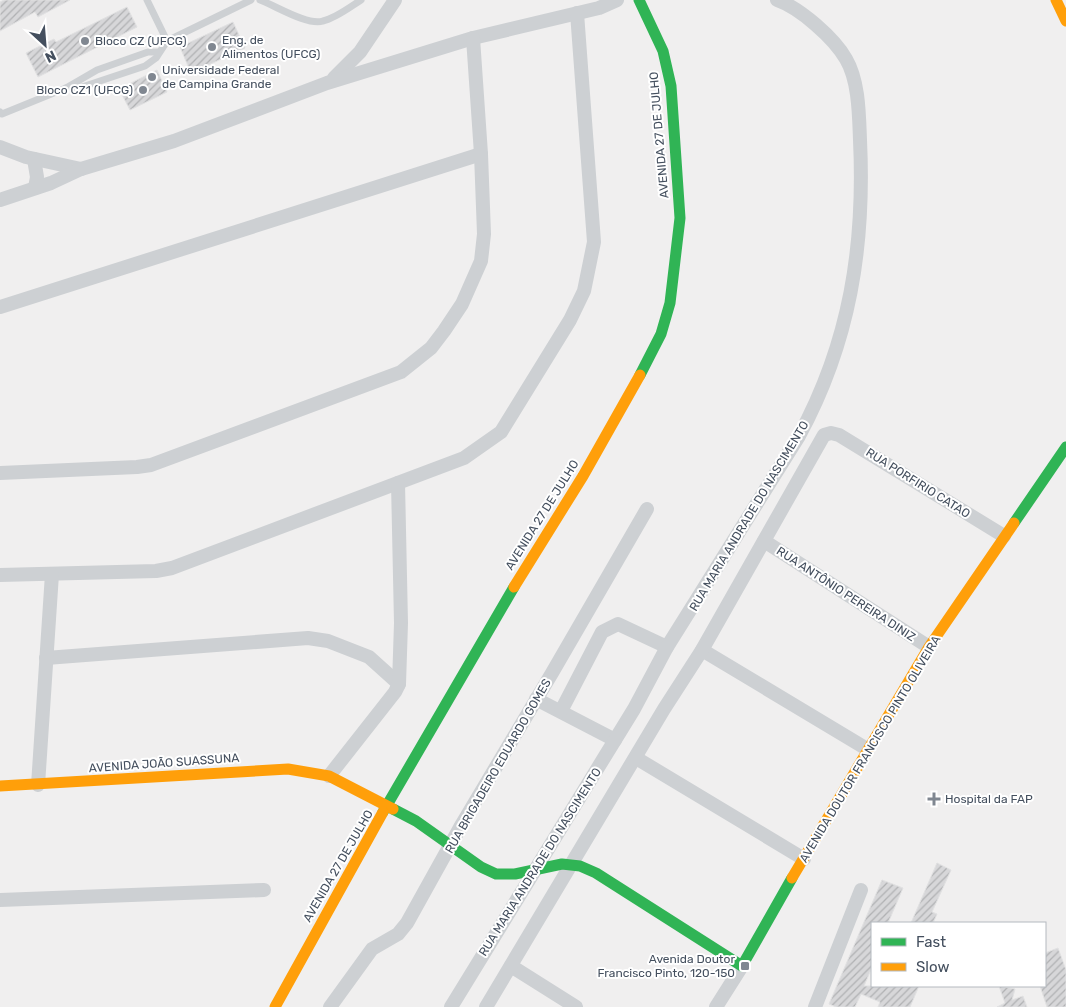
<svg xmlns="http://www.w3.org/2000/svg" width="1066" height="1007" viewBox="0 0 1066 1007" font-family="Rubik,sans-serif">
<defs>
<pattern id="building-hatch" width="6" height="6" patternUnits="userSpaceOnUse" patternTransform="scale(1.25)"><rect width="6" height="6" fill="#d7d7d9"/><path d="M-1 1l2-2M0 6l6-6M5 7l2-2" fill="none" stroke="#b0b1b3"/></pattern>
</defs>
<rect width="100%" height="100%" fill="#f0efef"/>
<g fill="url(#building-hatch)" stroke="#e1e1e2">
<polygon points="4,0 70,0 38,17 35,12 0,31 0,2"/>
<polygon points="127,7 137,27 38,77 26,53 54,39 56,42"/>
<polygon points="233,22 245,48 191,73 180,47"/>
<polygon points="157,70 167,92 130,110 119,89"/>
<polygon points="937,863 951,870 932,912 937,914 933,923 911,923"/>
<polygon points="882,880 903,888 888,923 872,923 872,967 864,986 919,986 910,1007 878,1007 880,1002 861,994 855,1007 836,1007 829,1004"/>
<polygon points="1058,948 1066,970 1066,1007 1047,1007 1040,986 1045,986 1045,953"/>
<polygon points="999,986 1015,989 1012,1000 1023,996 1027,1007 997,1007 1005,1003"/>
</g>
<g fill="none" stroke-linecap="round" stroke-linejoin="round">
<g stroke="#cdd0d3" stroke-width="7">
<polyline points="147,0 167,41"/>
<path d="M 260,0 C 276,6 308,26 323,21 C 336,18 350,7 361,0"/>
<polyline points="66,88 82,87 145,66 156,58 167,41 251,0"/>
<polyline points="0,112 2,114 66,88 97,70 148,52 159,52"/>
</g>
<g stroke="#cdd0d3" stroke-width="14">
<polyline points="334,78 360,52 395,0"/>
<polyline points="0,147 26,157 81,169"/>
<polyline points="34,159 37,177 35,188"/>
<polyline points="0,200 51,183 81,169 174,141 327,83 473,38 599,8 617,0"/>
<polyline points="0,307 481,154"/>
<polyline points="0,473 137,467 151,465 401,372 431,348 444,331 462,304 481,261 484,234 481,154 473,38"/>
<polyline points="764,541 929,647"/>
<polyline points="0,575 156,571 172,568 464,458 501,432 570,320 584,291 594,242 577,13"/>
<polyline points="702,650 867,749"/>
<polyline points="46,658 308,638 328,641 369,657 399,684"/>
<polyline points="536,699 615,740"/>
<polyline points="561,711 602,632 618,624 667,647"/>
<polyline points="636,758 804,859"/>
<polyline points="329,776 395,692 399,684 401,623 398,483"/>
<polyline points="38,785 52,574"/>
<polyline points="0,900 264,890"/>
<polyline points="511,966 576,1007"/>
<polyline points="330,1007 372,949 398,934 407,923 462,824 552,673 647,509"/>
<path d="M 451,1007 L 634,709 L 667,647 L 799,436 C 850,342 865,246 860,140 C 859,115 859,81 846,59 C 834,38 800,8 777,0"/>
<polyline points="486,1007 664,709 702,650 824,435 831,433 839,435 1004,536"/>
<polyline points="716,1007 742,966"/>
<polyline points="815,1007 861,890"/>
</g>
<g stroke="#30b455" stroke-width="11">
<polyline points="639,0 663,51 671,86 680,218 670,303 661,334 640,375"/>
<polyline points="1014,523 1066,447"/>
<polyline points="393,809 416,821 481,867 496,874 515,874 562,864 580,866 596,873 742,966 792,878"/>
<polyline points="383,812 514,587"/>
</g>
<g stroke="#ff9f0a" stroke-width="11">
<polyline points="1056,0 1066,21"/>
<polyline points="514,587 583,476 640,375"/>
<polyline points="0,786 288,769 329,776 393,809"/>
<polyline points="792,878 929,647 1014,523"/>
<polyline points="275,1007 383,812"/>
</g>
</g>
<g fill="#808791" stroke="#fff" stroke-width="2">
<circle cx="85" cy="41" r="5"/>
<circle cx="212" cy="47" r="5"/>
<circle cx="152" cy="77" r="5"/>
<circle cx="143" cy="90" r="5"/>
<path d="M931.5 791.5h5v5h5v5h-5v5h-5v-5h-5v-5h5z"/>
<rect x="740" y="961" width="10" height="10" rx="2.5"/>
</g>
<g text-anchor="middle" stroke-width="4" stroke-linejoin="round" paint-order="stroke">
<g font-size="12" fill="#444f5e" stroke="#fff" text-anchor="start">
<text x="222" y="44">Eng. de<tspan x="222" dy="14">Alimentos (UFCG)</tspan></text>
<text x="95" y="45">Bloco CZ (UFCG)</text>
<text x="162" y="74">Universidade Federal<tspan x="162" dy="14">de Campina Grande</tspan></text>
<text x="133" y="94" text-anchor="end">Bloco CZ1 (UFCG)</text>
<text x="945" y="803">Hospital da FAP</text>
<text x="735" y="963" text-anchor="end">Avenida Doutor<tspan x="735" dy="14">Francisco Pinto, 120-150</tspan></text>
</g>
<g font-size="12" fill="#444f5e" stroke="#fff">
<text transform="translate(659 135) rotate(-95)" y="4">AVENIDA 27 DE JULHO</text>
<text transform="translate(918 483) rotate(32)" y="4">RUA PORFIRIO CATAO</text>
<text transform="translate(542 515) rotate(-58)" y="4">AVENIDA 27 DE JULHO</text>
<text transform="translate(749 516) rotate(-59)" y="4">RUA MARIA ANDRADE DO NASCIMENTO</text>
<text transform="translate(846 594) rotate(33)" y="4">RUA ANTÔNIO PEREIRA DINIZ</text>
<text transform="translate(870 749) rotate(-59)" y="4">AVENIDA DOUTOR FRANCISCO PINTO OLIVEIRA</text>
<text transform="translate(164 763) rotate(-4)" y="4">AVENIDA JOÃO SUASSUNA</text>
<text transform="translate(498 766) rotate(-60)" y="4">RUA BRIGADEIRO EDUARDO GOMES</text>
<text transform="translate(540 862) rotate(-58)" y="4">RUA MARIA ANDRADE DO NASCIMENTO</text>
<text transform="translate(338 866) rotate(-60)" y="4">AVENIDA 27 DE JULHO</text>
</g>
</g>
<rect x="871" y="922" width="175" height="65" fill="#ffffff" stroke="#b4b9bf"/>
<rect x="881" y="938" width="25" height="8" fill="#30b455" stroke="#b4b9bf"/>
<text x="916" y="947" font-size="15" fill="#444f5e">Fast</text>
<rect x="881" y="963" width="25" height="8" fill="#ff9f0a" stroke="#b4b9bf"/>
<text x="916" y="972" font-size="15" fill="#444f5e">Slow</text>
<g transform="translate(45 45) rotate(154)" stroke="#ffffff" stroke-width="4" paint-order="stroke">
<path d="M0-4L9 19L0 12L-9 19Z" fill="#444f5e"/>
<text y="-8" font-size="14" font-weight="bold" text-anchor="middle" fill="#444f5e">N</text>
</g>
</svg>
